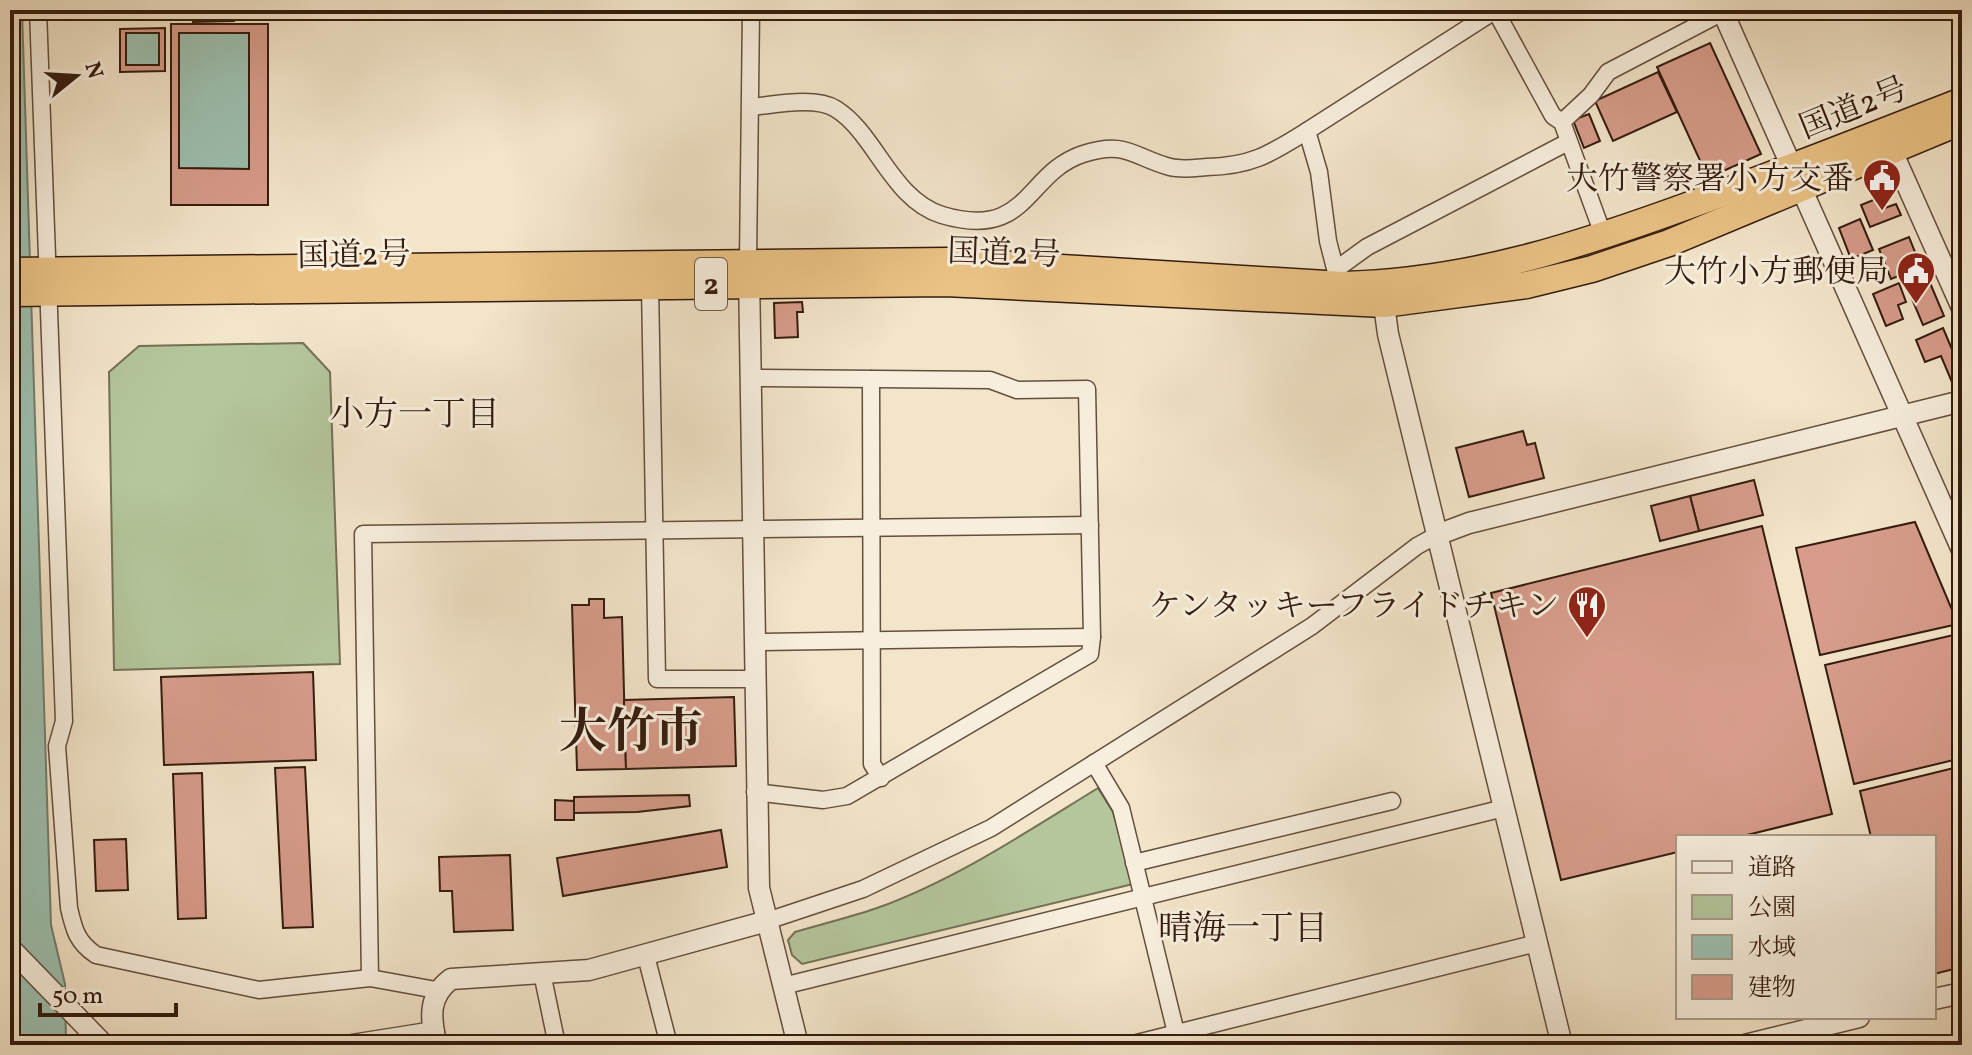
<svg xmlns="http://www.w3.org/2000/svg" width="1972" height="1055" viewBox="0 0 1972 1055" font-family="Vollkorn,'Noto Serif JP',serif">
<rect width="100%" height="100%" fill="#f3e5ca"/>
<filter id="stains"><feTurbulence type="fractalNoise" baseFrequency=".0025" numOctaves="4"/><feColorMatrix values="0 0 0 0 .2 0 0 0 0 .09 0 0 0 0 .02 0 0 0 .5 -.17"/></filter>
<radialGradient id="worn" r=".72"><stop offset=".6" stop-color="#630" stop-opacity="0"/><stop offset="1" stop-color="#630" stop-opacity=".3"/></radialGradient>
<g fill="#b4c69c" stroke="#747155" stroke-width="2">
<polygon points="303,343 330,372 340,664 114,670 109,372 139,346"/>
<path d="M 1098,788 L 1113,812 L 1133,884 L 802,964 L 792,955 L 788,940 L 795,932 C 822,924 851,917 877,908 C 955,880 1028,831 1098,788 Z"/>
</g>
<g fill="#9dc0b0" stroke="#737e6f" stroke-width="2">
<polygon points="10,10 22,10 51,925 65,984 66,1045 10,1045"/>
<rect x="126" y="33" width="33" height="32"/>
<polygon points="179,33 249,33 249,169 179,168"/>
</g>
<g fill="#d79c8b" stroke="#341c0e" stroke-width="2" fill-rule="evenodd">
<polygon points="193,10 234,10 234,21 193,22"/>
<path d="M 171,24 L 268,24 L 268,205 L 171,205 ZM 179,33 L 249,33 L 249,169 L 179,168 Z"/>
<path d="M 165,28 L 165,71 L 120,72 L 120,29 ZM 126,33 L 159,33 L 159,65 L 126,65 Z"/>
<polygon points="1710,43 1761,154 1708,178 1657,67"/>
<polygon points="1658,72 1677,112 1613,141 1595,101"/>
<polygon points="1589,114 1600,141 1584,148 1573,120"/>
<polygon points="1878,198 1882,209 1896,204 1901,215 1870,227 1861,205"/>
<polygon points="1860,219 1873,250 1851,259 1839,228"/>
<polygon points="1909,237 1921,267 1891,279 1879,249"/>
<polygon points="1925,271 1944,316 1923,325 1904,280"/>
<polygon points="1899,283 1906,302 1898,305 1903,319 1886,326 1873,294"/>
<polygon points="802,302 803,312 797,312 798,337 775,338 774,303"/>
<polygon points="1943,328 1962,373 1962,384 1954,387 1941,356 1925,362 1916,340"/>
<polygon points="1523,431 1527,445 1535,443 1544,478 1469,497 1456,448"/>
<polygon points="1754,480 1763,515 1699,531 1690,496"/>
<polygon points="1690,496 1699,531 1660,541 1651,506"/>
<polygon points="1915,522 1958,624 1820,655 1796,548"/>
<polygon points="1762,526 1832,814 1739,837 1678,837 1678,852 1561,880 1491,593"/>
<polygon points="589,599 604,599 604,618 622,617 626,769 577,770 572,605 589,605"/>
<polygon points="1962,633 1962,758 1854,784 1825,665"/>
<polygon points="313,672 316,760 164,765 161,677"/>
<polygon points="734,697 736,766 626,769 624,700"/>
<polygon points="1962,766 1962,967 1934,974 1934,837 1871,837 1860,791"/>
<polygon points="305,767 313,927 283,928 275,768"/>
<polygon points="202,773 206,918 178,919 173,774"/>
<polygon points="689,795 690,806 637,812 574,813 574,797"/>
<polygon points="555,800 574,801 574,820 555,820"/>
<polygon points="721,830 727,867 563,896 557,858"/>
<polygon points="126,839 128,890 96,891 94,840"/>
<polygon points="510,855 513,930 454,932 452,891 440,891 439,857"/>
</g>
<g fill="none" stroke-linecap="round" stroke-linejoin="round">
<g stroke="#644e3d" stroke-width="19">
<g id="minor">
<path d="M 38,10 L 64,721 L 57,746 L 69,908 C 74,930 77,942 96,955 L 259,990 L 370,978 L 436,990"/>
<polyline points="1495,10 1553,116 1562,122 1604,237"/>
<path d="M 751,107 C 774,105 815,96 836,109 C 875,133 892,200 942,215 C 1029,241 1025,173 1083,154 C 1126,140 1133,157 1170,167 C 1182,170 1195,168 1207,167 C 1252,166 1270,154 1307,131 L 1319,172 L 1328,241 L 1341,292"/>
<polyline points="1562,122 1591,95 1608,72 1723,12"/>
<polyline points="1307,131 1496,10"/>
<polyline points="748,262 751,10"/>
<polyline points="1338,268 1367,247 1568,142"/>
<polyline points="650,285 657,679 754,679"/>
<polyline points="751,378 990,380 1017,390 1087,389 1092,637 1090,654 847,796 823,800 755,792"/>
<polyline points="871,379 872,764 881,778"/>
<polyline points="754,642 1092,637"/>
<polyline points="1094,763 1121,808 1179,1045"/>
<polyline points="1134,863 1392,801"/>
<polyline points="767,921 863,889 991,828 1312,626 1417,546 1437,535"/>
<polyline points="646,956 669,1045"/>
<polyline points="542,973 557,1045"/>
<polyline points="370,978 363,534 1090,525"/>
<polyline points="783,986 1504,808"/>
<polyline points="1129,1045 1537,943"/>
</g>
</g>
<g stroke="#644e3d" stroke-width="23">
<g id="tertiary">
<polyline points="1722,10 1962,550"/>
<polyline points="1891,149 1962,308"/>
<polyline points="749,274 759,888 798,1045"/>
<polyline points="1382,290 1388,334 1562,1045"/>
<polyline points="1437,535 1469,523 1962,401"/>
<polyline points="10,948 104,1045"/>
<polyline points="1934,999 1962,993"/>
<polyline points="352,1045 434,1032"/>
<path d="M 436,1045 C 431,1018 427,997 451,979 L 589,970 L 767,921"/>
<polyline points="1745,1045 1859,1017"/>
</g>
</g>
<g stroke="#341c0e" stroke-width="29">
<g id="trunk">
<path d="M 10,271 L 947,261 L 1342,285 C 1471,282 1581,245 1701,201 C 1789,169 1875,135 1962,101"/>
<polyline points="10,293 945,283 1384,304 1527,285 1592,269 1669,243 1962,121"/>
</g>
</g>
<use href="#minor" stroke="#f7eedd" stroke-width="16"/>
<use href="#tertiary" stroke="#f7eedd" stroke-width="20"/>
<use href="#trunk" stroke="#eac285" stroke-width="26"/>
</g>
<defs>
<g id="civic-pin" transform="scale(2)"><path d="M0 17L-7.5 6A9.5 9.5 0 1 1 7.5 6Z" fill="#8f2418" stroke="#f7eedd"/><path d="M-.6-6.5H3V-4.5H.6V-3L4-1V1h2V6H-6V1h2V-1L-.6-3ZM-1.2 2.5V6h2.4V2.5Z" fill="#fff"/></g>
<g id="restaurant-pin" transform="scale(2)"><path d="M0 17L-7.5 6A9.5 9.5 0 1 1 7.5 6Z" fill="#8f2418" stroke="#f7eedd"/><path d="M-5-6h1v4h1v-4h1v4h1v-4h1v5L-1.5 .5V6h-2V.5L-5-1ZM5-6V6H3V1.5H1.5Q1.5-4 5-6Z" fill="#fff"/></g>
</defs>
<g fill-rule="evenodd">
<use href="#civic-pin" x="1882" y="178"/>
<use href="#civic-pin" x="1916" y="271"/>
<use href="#restaurant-pin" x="1587" y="605"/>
</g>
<g text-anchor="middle" stroke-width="6" stroke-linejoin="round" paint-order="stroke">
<rect fill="#f7eedd" stroke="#6e5b4c" stroke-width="2" x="695" y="258" width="32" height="52" rx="6"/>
<g font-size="30" font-weight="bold" fill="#341c0e">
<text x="711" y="294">2</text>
</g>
<g font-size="32" fill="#341c0e" stroke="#f7eedd">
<text transform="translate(1853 107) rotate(-22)" y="11">国道2号</text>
<text transform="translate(1004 252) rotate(2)" y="11">国道2号</text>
<text transform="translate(354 254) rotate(-1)" y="11">国道2号</text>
</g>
<g font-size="32" fill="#341c0e" stroke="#f7eedd" text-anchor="end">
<text x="1854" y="189">大竹警察署小方交番</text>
<text x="1888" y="282">大竹小方郵便局</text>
<text x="1559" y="616">ケンタッキーフライドチキン</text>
</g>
<g font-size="34" fill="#341c0e" stroke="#f7eedd">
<text x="415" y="425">小方一丁目</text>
<text x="1243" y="939">晴海一丁目</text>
</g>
<g font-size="48" font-weight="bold" fill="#341c0e" stroke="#f7eedd">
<text x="631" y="747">大竹市</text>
</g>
</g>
<rect width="1972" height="1055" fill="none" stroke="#f3e5ca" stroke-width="40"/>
<rect x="12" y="12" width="1948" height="1031" fill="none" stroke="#341c0e" stroke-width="4"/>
<rect x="20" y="20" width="1932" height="1015" fill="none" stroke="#341c0e" stroke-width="2"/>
<rect x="1676" y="835" width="260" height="184" fill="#f7eedd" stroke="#a99a8a" stroke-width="2"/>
<rect x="1692" y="861" width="40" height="12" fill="#f7eedd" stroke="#a99a8a" stroke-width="2"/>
<text x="1748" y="875" font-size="24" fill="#341c0e">道路</text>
<rect x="1692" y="895" width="40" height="24" fill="#b4c69c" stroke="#a99a8a" stroke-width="2"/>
<text x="1748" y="915" font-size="24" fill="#341c0e">公園</text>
<rect x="1692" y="935" width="40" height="24" fill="#9dc0b0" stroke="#a99a8a" stroke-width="2"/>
<text x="1748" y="955" font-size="24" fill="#341c0e">水域</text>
<rect x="1692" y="975" width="40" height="24" fill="#d79c8b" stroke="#a99a8a" stroke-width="2"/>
<text x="1748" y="995" font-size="24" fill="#341c0e">建物</text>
<g transform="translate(76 76) rotate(72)" stroke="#f7eedd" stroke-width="6" paint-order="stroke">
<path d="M0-6L14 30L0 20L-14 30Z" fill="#341c0e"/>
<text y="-12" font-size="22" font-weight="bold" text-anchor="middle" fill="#341c0e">N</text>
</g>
<path d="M40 1003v12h136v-12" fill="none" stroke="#341c0e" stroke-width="4"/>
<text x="52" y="1003" font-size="24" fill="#341c0e" stroke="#f7eedd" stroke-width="6" paint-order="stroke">50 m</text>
<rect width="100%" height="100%" filter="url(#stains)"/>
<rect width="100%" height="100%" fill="url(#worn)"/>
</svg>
